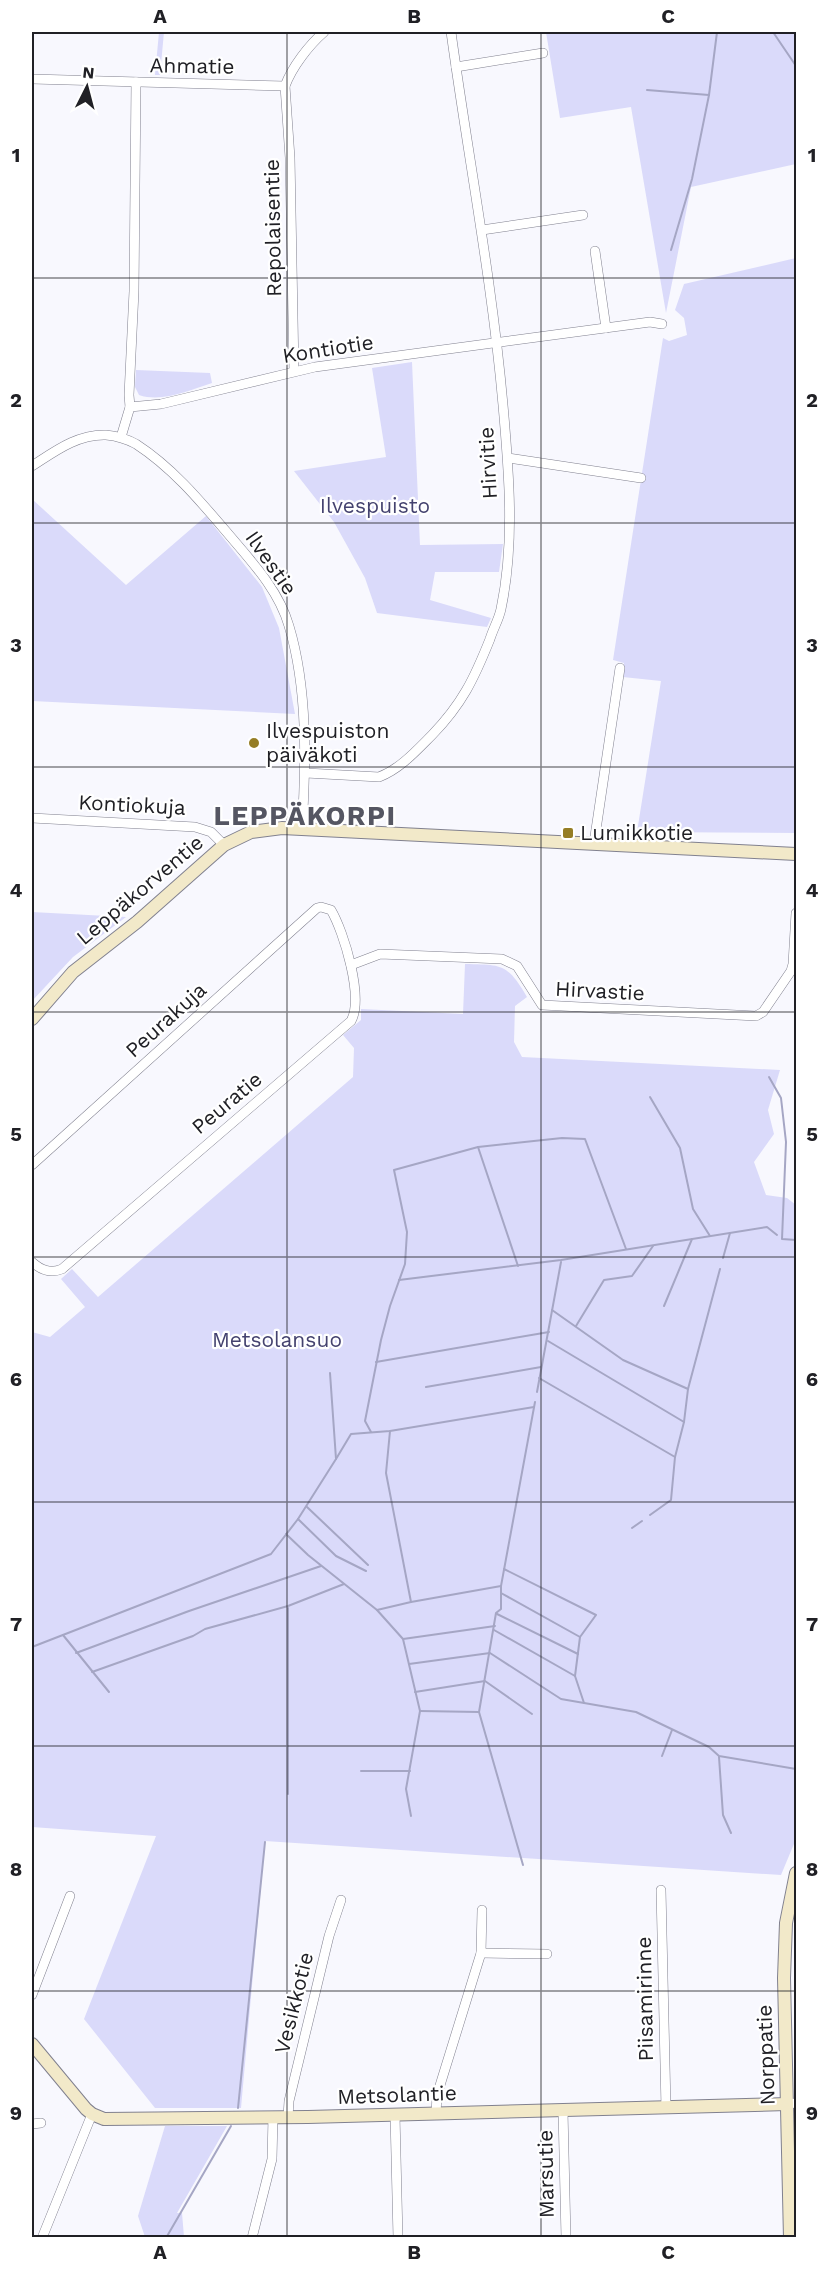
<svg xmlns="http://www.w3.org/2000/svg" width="828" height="2269" viewBox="0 0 828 2269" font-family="'Work Sans',sans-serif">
<rect width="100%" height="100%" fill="#f8f8fe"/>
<g fill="#dadafa">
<polygon points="159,32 164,32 160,75 155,75"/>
<polygon points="546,32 796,32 796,164 691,187 666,313 631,107 560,118"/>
<polygon points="796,258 796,833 637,832 661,681 623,677 624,663 613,660 663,338 669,341 687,335 684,318 675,310 684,284"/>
<polygon points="412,362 420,545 503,544 499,572 435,572 430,600 491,618 487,627 377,613 365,578 334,522 294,471 386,457 372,368"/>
<path d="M 136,370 L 210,373 L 212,383 C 190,390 162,403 139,395 L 135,387 Z"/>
<polygon points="32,499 126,585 206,516 262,587 279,628 295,714 32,701"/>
<polygon points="32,912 126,917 73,957 32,1001"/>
<path d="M 465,964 C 502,965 507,963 527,997 L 515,1006 L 514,1042 L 522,1057 L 780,1070 L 768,1110 L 774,1134 L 754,1162 L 766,1195 L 787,1198 L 796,1205 L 796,1839 L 781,1875 L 265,1841 L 241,2108 L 155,2108 L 84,2019 L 156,1836 L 32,1827 L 32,1332 L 50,1337 L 85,1307 L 61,1279 L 72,1269 L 98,1297 L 353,1077 L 354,1048 L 343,1035 L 361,1020 L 361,1009 L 463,1014 Z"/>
<polygon points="165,2126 227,2126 177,2213 182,2213 184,2237 145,2237 138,2216"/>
</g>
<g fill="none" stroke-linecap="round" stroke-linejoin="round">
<g stroke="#a5a6c4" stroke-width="2">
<polyline points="773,32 796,66"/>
<polyline points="647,90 709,95 717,32"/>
<polyline points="671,250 692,179 709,95"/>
<polyline points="769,1077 781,1098 786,1142 782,1239 796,1240"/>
<polyline points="650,1097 680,1148 693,1209 710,1236"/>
<polyline points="478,1147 518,1266"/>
<polyline points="723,1258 730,1233"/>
<polyline points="399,1280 561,1260 767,1227 777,1235"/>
<polyline points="664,1306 692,1239"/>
<polyline points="552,1310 623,1360 688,1389"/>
<polyline points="576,1326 604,1280 632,1276 653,1246"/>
<polyline points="548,1341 684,1422"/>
<polyline points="376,1362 549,1332"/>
<polyline points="539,1378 675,1457"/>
<polyline points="426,1387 541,1367"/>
<polyline points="537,1392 561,1262"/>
<polyline points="390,1431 386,1473 411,1602"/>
<polyline points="371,1432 365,1421 381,1340 390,1306 405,1264 407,1232 394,1170 478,1147 562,1138 585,1139 626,1249"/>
<polyline points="336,1459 351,1434 390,1431 534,1407"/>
<polyline points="307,1507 368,1565"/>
<polyline points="650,1515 671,1500 675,1457 684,1422 688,1389 720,1269"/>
<polyline points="298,1519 336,1556 366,1571"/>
<polyline points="632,1528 642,1521"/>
<polyline points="286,1534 308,1555 377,1610 403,1639 420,1711 406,1789 411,1816"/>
<polyline points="504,1569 596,1615 580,1637 575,1676 584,1703"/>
<polyline points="501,1593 580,1637"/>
<polyline points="288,1608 288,1794"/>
<polyline points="377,1610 411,1602 501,1586"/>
<polyline points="497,1614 578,1654"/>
<polyline points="494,1630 575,1676"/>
<polyline points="63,1635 109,1692"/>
<polyline points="403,1639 495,1626"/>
<polyline points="32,1647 271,1554 298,1519 336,1459 330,1373"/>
<polyline points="76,1653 189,1611 321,1566"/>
<polyline points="409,1664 490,1653 561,1699 636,1712 709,1747 719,1756 796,1769"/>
<polyline points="92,1672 193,1636 205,1629 288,1606 344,1584"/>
<polyline points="415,1692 485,1681 532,1714"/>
<polyline points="420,1711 479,1712"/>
<polyline points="662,1756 672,1730"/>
<polyline points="719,1757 723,1815 731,1833"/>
<polyline points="361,1771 410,1771"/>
<polyline points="523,1865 479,1712 496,1613 501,1609 501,1586 535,1402"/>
<polyline points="238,2108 265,1842"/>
<polyline points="166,2238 231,2126"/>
</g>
<g stroke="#81818f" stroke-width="10">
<g id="street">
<polyline points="456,67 543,53"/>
<path d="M 32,79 L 285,86 C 292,67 309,45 324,32"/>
<polyline points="285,86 290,158 294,371"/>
<polyline points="482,230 583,215"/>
<polyline points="595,251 606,328"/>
<polyline points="130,407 129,395 134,291 136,82"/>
<polyline points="121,437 130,407 161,404 315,367 650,322 662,324"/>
<polyline points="508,458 641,478"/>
<path d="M 32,466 C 54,452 77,434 106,435 C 116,436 127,439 136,444 C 173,468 201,502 230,536 C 253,563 279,591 289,626 C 308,689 306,764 302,829"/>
<path d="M 306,773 L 379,777 C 400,769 416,751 432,735 C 462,704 474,679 490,639 C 493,629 499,619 501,609 C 515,543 509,472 503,405 C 492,280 468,156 451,32"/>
<polyline points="32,818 195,827 211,832 224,845"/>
<polyline points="594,843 620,668"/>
<polyline points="351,965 380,954 502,959 517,966 542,1005 756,1016 763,1012 791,971 793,964 796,913"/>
<path d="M 32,1165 L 317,908 L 321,907 L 331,910 C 344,932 364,998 351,1021 L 62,1269 C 50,1274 41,1270 32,1262"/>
<polyline points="661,1890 666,2108"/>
<polyline points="481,1953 547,1954"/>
<polyline points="32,1995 70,1896"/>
<polyline points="787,2104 796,2103"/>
<polyline points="563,2111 566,2238"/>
<polyline points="436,2114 437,2095 481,1953 482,1910"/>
<polyline points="395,2115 398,2238"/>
<polyline points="288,2117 289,2101 329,1936 341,1900"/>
<polyline points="32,2124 41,2123"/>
<polyline points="42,2238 92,2114"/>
<polyline points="252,2238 272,2159 273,2117"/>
</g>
</g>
<g stroke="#81818f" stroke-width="14">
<g id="secondary">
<polyline points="32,1019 73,972 137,922 224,845 251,832 282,828 796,854"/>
<polyline points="32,2044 86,2109 92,2114 104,2119 308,2117 787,2104"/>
<polyline points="790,2238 784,1978 786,1923 796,1873"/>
</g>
</g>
<use href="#street" stroke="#fff" stroke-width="9"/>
<use href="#secondary" stroke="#f2e9c9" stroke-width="12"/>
</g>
<path fill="none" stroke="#202025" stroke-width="1.5" stroke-opacity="0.55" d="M 287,32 L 287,2238M 541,32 L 541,2238M 32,278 L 796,278M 32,523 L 796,523M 32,767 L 796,767M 32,1012 L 796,1012M 32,1257 L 796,1257M 32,1502 L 796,1502M 32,1746 L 796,1746M 32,1991 L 796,1991"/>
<g fill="#957d25" stroke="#fff" stroke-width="2">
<circle cx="254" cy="743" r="6"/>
<rect x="562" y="827" width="12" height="12" rx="3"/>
</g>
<g text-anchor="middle" stroke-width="4.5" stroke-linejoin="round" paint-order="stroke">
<g font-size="21" fill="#202025" stroke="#fff">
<text transform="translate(192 66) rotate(1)" y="7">Ahmatie</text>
<text transform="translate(273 228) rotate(-91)" y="7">Repolaisentie</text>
<text transform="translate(328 349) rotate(-9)" y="7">Kontiotie</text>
<text transform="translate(488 463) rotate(-93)" y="7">Hirvitie</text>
<text transform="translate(271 563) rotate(55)" y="7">Ilvestie</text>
<text transform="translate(132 805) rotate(3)" y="7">Kontiokuja</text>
<text transform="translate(140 890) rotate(-40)" y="7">Leppäkorventie</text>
<text transform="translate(600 991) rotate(3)" y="7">Hirvastie</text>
<text transform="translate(166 1020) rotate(-42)" y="7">Peurakuja</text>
<text transform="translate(227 1103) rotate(-40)" y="7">Peuratie</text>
<text transform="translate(645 1999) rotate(-91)" y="7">Piisamirinne</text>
<text transform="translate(294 2003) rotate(-76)" y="7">Vesikkotie</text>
<text transform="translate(766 2055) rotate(-92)" y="7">Norppatie</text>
<text transform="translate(397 2095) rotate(-2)" y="7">Metsolantie</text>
<text transform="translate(546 2174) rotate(-91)" y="7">Marsutie</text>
</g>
<g font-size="21" fill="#44426f" stroke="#fff">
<text x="375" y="513">Ilvespuisto</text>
<text x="277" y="1347">Metsolansuo</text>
</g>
<g font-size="21" fill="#202025" stroke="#fff" text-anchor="start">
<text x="266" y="738">Ilvespuiston<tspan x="266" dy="24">päiväkoti</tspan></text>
<text x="580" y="840">Lumikkotie</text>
</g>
<g font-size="27" font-weight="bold" letter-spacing="1.5" fill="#555662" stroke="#fff">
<text x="305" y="825">LEPPÄKORPI</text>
</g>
</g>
<rect width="828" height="2269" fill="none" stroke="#ffffff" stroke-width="66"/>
<g transform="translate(87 87) rotate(6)" stroke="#ffffff" stroke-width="4.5" paint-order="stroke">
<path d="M0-4.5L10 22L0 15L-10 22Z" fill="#202025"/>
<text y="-9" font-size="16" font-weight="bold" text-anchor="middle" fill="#202025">N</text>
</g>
<rect x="33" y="33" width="762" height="2203" fill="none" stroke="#202025" stroke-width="2"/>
<g font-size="20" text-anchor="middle" font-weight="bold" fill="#202025">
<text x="160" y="23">A</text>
<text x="414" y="23">B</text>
<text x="668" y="23">C</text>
<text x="16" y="162">1</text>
<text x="812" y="162">1</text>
<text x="16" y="407">2</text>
<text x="812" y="407">2</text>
<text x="16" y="652">3</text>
<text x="812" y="652">3</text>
<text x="16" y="897">4</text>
<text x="812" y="897">4</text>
<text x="16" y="1141">5</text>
<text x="812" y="1141">5</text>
<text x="16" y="1386">6</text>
<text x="812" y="1386">6</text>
<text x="16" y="1631">7</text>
<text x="812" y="1631">7</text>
<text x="16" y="1876">8</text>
<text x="812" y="1876">8</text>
<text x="16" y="2120">9</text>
<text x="812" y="2120">9</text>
<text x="160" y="2259">A</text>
<text x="414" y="2259">B</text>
<text x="668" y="2259">C</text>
</g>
</svg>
